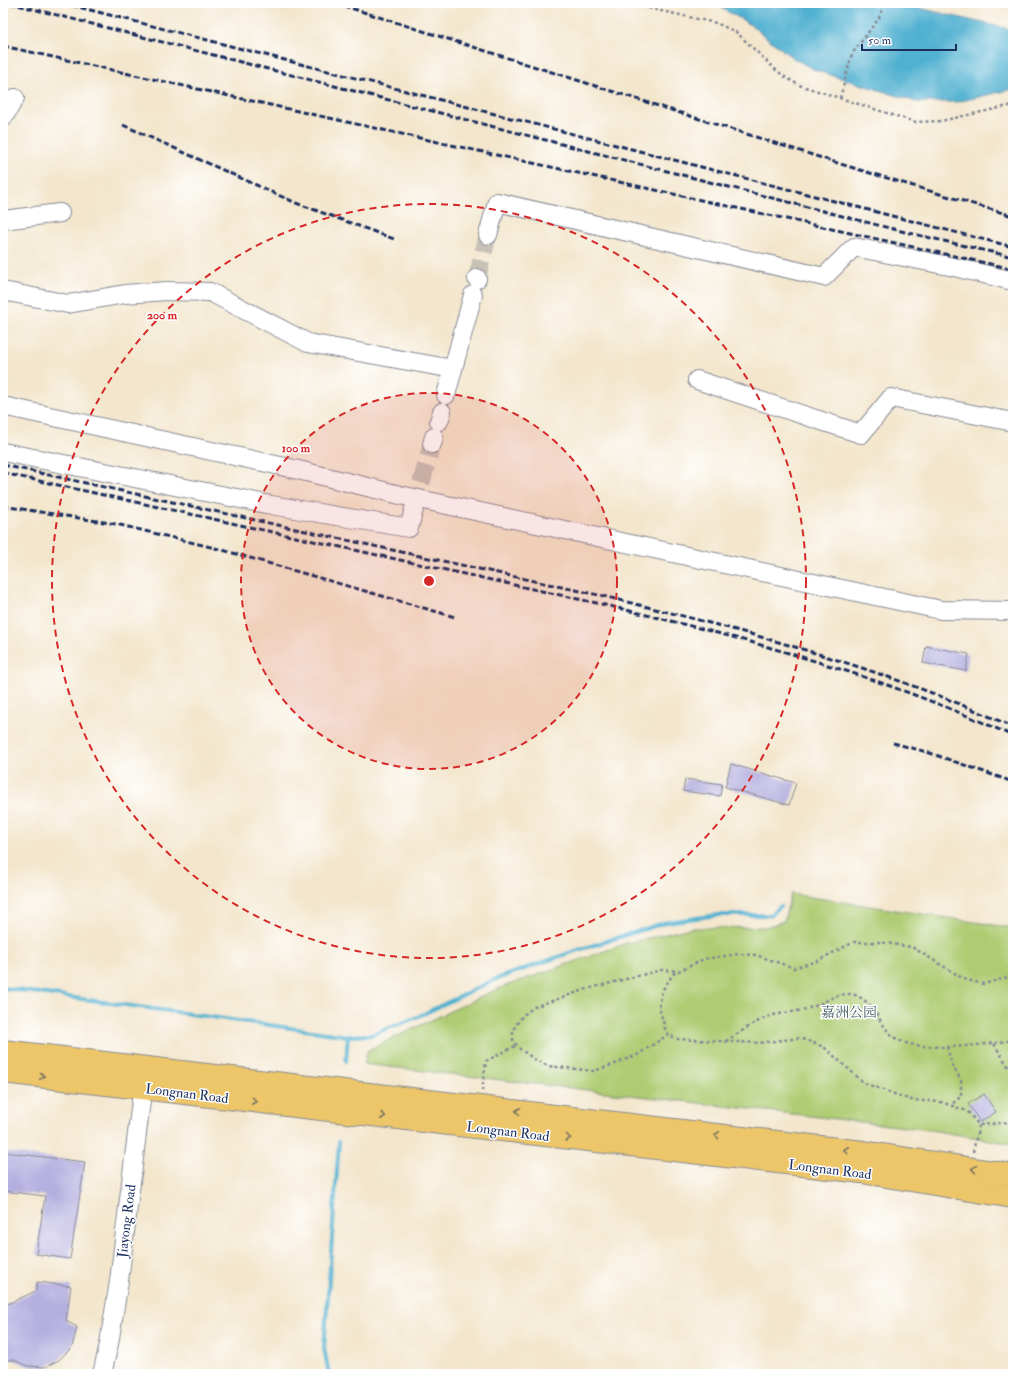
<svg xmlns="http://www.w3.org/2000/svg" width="1016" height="1377" viewBox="0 0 1016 1377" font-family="'IM FELL Double Pica','Noto Serif SC',serif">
<rect width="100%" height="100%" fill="#fff"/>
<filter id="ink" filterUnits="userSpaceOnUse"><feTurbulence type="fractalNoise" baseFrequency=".025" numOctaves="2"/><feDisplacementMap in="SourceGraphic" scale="8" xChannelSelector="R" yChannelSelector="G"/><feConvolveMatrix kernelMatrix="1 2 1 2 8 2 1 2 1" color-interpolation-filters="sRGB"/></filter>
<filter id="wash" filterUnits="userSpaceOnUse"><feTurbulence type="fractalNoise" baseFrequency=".012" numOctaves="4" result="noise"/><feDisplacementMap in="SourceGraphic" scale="16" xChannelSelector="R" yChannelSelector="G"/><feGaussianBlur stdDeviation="0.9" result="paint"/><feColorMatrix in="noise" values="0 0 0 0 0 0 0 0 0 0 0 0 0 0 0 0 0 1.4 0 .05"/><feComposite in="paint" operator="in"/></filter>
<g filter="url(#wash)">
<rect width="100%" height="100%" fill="#f3e6cc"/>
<polygon fill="#afcc73" stroke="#657e68" points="791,894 1013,928 1013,1144 930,1130 364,1064 368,1050 497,989 627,943 691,928 766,927 784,921"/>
<polygon fill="#51b1d0" stroke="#367097" points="712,3 898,3 1013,30 1013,89 957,102 917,102 815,70 793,58 748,23"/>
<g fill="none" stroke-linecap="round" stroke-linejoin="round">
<g stroke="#51b1d0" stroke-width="4">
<polyline points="3,988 348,1036 346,1061"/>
<polyline points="348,1036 371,1035 415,1018 496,979 572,952 667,922 718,915 770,915 781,906"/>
<polyline points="329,1374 324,1348 339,1142"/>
</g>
</g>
<g id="blocks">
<g fill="#b4afdf">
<polygon points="926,646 969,654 966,671 923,663"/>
<polygon points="731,764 796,783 789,805 725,787"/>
<polygon points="685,779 722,784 720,796 683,791"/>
<polygon points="984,1094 996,1112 980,1122 968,1104"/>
<polygon points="3,1152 85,1162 70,1259 36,1254 45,1196 3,1191"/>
<polygon points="37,1282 71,1286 66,1321 77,1327 72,1347 59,1360 45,1367 27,1366 14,1360 3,1360 3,1306 36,1291"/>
</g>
</g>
</g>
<g filter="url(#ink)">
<use href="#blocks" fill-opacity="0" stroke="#878a95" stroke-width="1"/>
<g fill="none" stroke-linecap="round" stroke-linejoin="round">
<g stroke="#c8c1b6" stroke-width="18" stroke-dasharray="18 9" stroke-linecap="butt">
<polyline points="477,278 488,235"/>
<polyline points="414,509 432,444"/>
</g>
<g stroke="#878a95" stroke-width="20">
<g id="minor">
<polyline points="3,118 15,98"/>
<polyline points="3,220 60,213"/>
<polyline points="488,235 497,202 824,277 854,247 954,267 1013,281"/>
<polyline points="477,279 477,278"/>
<polyline points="3,291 68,304 125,294 167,291 210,292 308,343 453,369"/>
<polyline points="697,380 861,434 891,398 1013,422"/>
<polyline points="446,395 473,295"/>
<polyline points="3,406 290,468 400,495 941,610 1013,611"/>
<polyline points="439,421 442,412"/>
<polyline points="432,444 434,437"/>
<polyline points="3,452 271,505 409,528 414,509"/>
<polyline points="102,1374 109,1344 119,1281 144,1076"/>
</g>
</g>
<g stroke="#878a95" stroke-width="24">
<g id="major">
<polyline points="3,1051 863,1152 1013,1175"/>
<polyline points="3,1072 862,1172 1013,1197"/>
</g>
</g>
<g stroke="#878a95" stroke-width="2.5" stroke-dasharray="3 3" stroke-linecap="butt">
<polyline points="625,3 716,23 736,32 776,70 785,77 799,85 915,122 941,121 1013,105"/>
<polyline points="840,98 852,54 879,18 884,3"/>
<polyline points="1013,976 983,984 964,979 912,947 879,942 854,942 817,961 794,968 756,955 738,954 704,959 673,974 662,991 659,1007 666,1032 676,1039 758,1043 800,1038 824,1047 864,1083 911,1100 941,1102 967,1111 979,1125 1013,1122"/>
<polyline points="669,1034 639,1054 615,1064 594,1071 548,1066 534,1059 520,1049 513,1041 513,1030 522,1016 534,1007 587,989 661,970 679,971"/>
<path d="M 726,1041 C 738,1034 751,1024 765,1018 C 779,1012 795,1013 809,1008 C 824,1004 839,990 855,995 C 876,1003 878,1024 894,1037 C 914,1054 987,1045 1013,1040"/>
<polyline points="994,1044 1013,1074"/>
<polyline points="947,1047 952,1065 961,1080 961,1096 951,1105"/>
<polyline points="482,1091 486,1061 517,1045"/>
<polyline points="973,1152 979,1125"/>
</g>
<use href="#minor" stroke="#fff" stroke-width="18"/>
<use href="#major" stroke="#ecc669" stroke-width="22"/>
<g stroke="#1b2f5e" stroke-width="3" stroke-dasharray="6 3" stroke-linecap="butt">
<polyline points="10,3 905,232 1013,257"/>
<polyline points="63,3 1013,247"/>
<polyline points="335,3 847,166 1013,216"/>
<polyline points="3,46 1013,269"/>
<polyline points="123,125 296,203 394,239"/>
<path d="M 3,465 L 603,596 C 742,630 882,667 1013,727"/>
<path d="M 3,473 L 601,604 C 741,637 881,675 1013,736"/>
<polyline points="3,506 116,524 219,549 455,617"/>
<polyline points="893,743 927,752 1013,782"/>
</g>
</g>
<defs><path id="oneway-chevron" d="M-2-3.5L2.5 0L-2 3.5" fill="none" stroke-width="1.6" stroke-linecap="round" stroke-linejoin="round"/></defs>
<g stroke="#797363">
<use href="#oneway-chevron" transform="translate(42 1076) rotate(7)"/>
<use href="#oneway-chevron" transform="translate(254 1101) rotate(7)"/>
<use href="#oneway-chevron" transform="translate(518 1111) rotate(-173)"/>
<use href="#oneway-chevron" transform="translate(383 1116) rotate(7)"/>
<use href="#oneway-chevron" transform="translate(717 1135) rotate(-173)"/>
<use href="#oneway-chevron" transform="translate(568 1138) rotate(7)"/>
<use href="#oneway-chevron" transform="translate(846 1150) rotate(-173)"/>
<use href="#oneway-chevron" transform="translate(974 1169) rotate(-171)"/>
</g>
</g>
<circle cx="429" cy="581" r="188" fill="#d62828" fill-opacity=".12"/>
<g fill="none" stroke="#d62828" stroke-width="2" stroke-dasharray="7 5">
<circle cx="429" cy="581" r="188"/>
<circle cx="429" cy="581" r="377"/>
</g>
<g text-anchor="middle" stroke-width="3" stroke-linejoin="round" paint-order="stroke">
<g font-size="14" fill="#475e64" stroke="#fff">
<text x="849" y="1017">嘉洲公园</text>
</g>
<g font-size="14" fill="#1b2f5e" stroke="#fff">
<text transform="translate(187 1093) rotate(7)" y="5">Longnan Road</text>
<text transform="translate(508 1131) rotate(7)" y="5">Longnan Road</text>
<text transform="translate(830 1169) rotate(7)" y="5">Longnan Road</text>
<text transform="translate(126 1221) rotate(-83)" y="5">Jiayong Road</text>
</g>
</g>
<circle cx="429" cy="581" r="6" fill="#d62828" stroke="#fff" stroke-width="2"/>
<g font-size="12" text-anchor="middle" font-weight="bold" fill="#d62828" stroke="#fff" stroke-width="3" stroke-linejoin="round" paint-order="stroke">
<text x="162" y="319">200 m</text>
<text x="296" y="452">100 m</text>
</g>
<rect width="1016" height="1377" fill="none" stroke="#fff" stroke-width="16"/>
<path d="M862 44v6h94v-6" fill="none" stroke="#1b2f5e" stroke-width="2"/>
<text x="868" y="44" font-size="12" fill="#1b2f5e" stroke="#ffffff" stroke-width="3" paint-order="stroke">50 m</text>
</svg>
